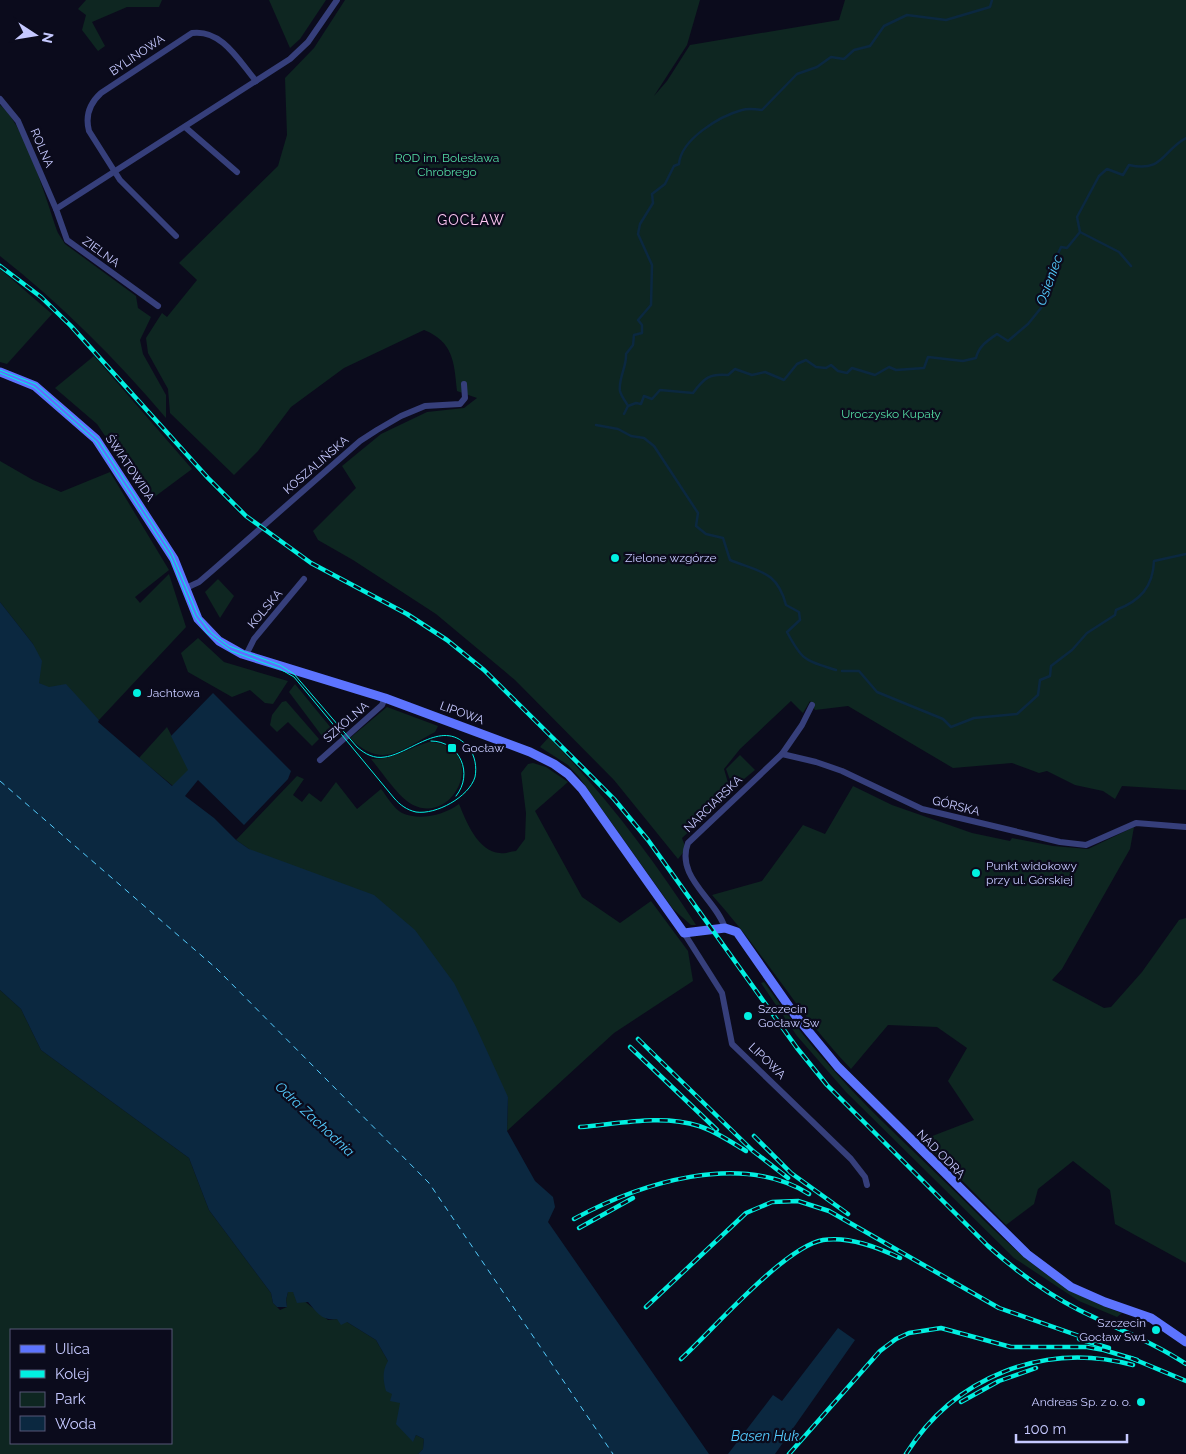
<svg xmlns="http://www.w3.org/2000/svg" width="1186" height="1454" viewBox="0 0 1186 1454" font-family="Raleway,sans-serif">
<rect width="100%" height="100%" fill="#0b0b1c"/>
<g fill="#0e2621" fill-rule="evenodd">
<polygon points="86,0 162,0 159,7 127,7 92,22 105,46 98,51 82,30 86,15 78,9"/>
<polygon points="269,0 326,0 300,39 290,48"/>
<path d="M 345,0 L 700,0 L 687,45 L 654,96 L 667,81 L 690,45 L 839,20 L 845,0 L 1186,0 L 1186,790 L 1122,786 L 1115,799 L 1103,791 L 1075,785 L 1047,771 L 1039,773 L 1012,763 L 953,768 L 848,706 L 815,710 L 810,701 L 803,713 L 791,701 L 740,749 L 724,769 L 731,793 L 682,838 L 686,849 L 678,859 L 614,780 L 515,680 L 436,614 L 353,560 L 318,540 L 313,531 L 356,488 L 342,466 L 381,434 L 427,412 L 464,408 L 477,398 L 457,391 C 454,363 454,342 424,330 L 344,368 L 291,407 L 258,451 L 234,475 L 170,413 L 168,389 L 148,353 L 146,338 L 162,313 L 167,317 L 197,280 L 179,263 L 278,166 L 287,135 L 285,78 L 314,48 Z"/>
<path d="M 0,105 C 25,124 47,202 58,233 L 65,244 L 136,296 L 138,308 L 151,317 L 140,340 L 143,354 L 166,395 L 166,418 C 115,358 62,305 0,256 Z"/>
<polygon points="0,269 52,314 7,364 0,362"/>
<polygon points="94,356 192,469 149,501 97,424 55,388"/>
<polygon points="0,461 33,480 61,492 110,472 169,570 135,597 140,603 169,574 186,627 99,720 89,710 39,683 33,644 0,602"/>
<polygon points="218,579 234,596 220,618 205,592"/>
<polygon points="198,638 224,662 288,681 273,704 265,703 250,690 232,697 188,672 181,653"/>
<polygon points="295,684 331,728 322,736 289,692"/>
<polygon points="286,701 319,739 312,746 288,722 277,732 270,725 272,715 282,702"/>
<path d="M 387,707 L 438,726 L 435,732 C 401,750 382,770 350,738 Z"/>
<polygon points="167,727 189,770 173,786 139,758"/>
<path d="M 549,737 C 604,794 653,858 696,925 L 691,925 L 673,909 L 579,777 L 568,765 L 540,747 Z"/>
<path d="M 429,742 C 489,745 457,826 413,805 C 399,798 382,772 371,759 C 394,760 408,748 429,742 Z"/>
<polygon points="740,755 755,770 733,788 726,769"/>
<path d="M 533,763 L 546,767 L 568,782 L 535,811 L 582,897 L 620,923 L 651,901 L 688,951 L 693,981 L 614,1033 L 507,1131 L 508,1097 L 249,849 L 236,840 L 297,776 L 304,779 L 293,795 L 302,802 L 309,793 L 321,802 L 336,782 L 357,809 L 381,789 C 386,795 394,809 402,813 C 420,821 444,815 459,804 C 466,821 478,852 500,853 C 505,854 511,851 516,851 L 525,839 L 526,813 L 521,773 L 528,764 Z"/>
<path d="M 853,786 L 892,805 L 972,833 L 1010,841 L 1012,838 L 1053,846 L 1088,849 L 1134,827 L 1130,849 L 1062,969 L 1052,980 L 1104,1008 L 1111,1007 L 1142,972 L 1179,920 L 1186,918 L 1186,1263 L 1115,1224 L 1110,1190 L 1073,1161 L 1038,1189 L 1034,1204 L 1006,1225 L 922,1140 L 974,1120 L 948,1081 L 967,1048 L 937,1027 L 888,1025 L 851,1069 C 799,1015 762,950 712,895 L 762,881 L 803,825 L 825,834 Z"/>
<path d="M 764,982 C 782,1007 800,1032 820,1055 C 859,1101 904,1142 947,1184 C 1002,1237 1047,1289 1122,1313 L 1117,1317 L 1079,1301 L 1014,1258 L 846,1092 L 797,1036 L 761,983 Z"/>
<path d="M 0,990 L 21,1009 L 41,1050 L 189,1158 L 209,1210 L 271,1293 L 273,1303 L 280,1310 L 287,1307 L 286,1300 L 288,1292 L 293,1292 L 328,1320 L 337,1319 L 347,1322 L 376,1340 L 388,1361 L 392,1394 L 400,1402 L 413,1441 L 416,1435 L 424,1439 L 423,1449 L 418,1454 L 0,1454 ZM 11,1330 L 171,1330 L 171,1443 L 11,1443 Z"/>
</g>
<g fill="#0b2840">
<path d="M 0,602 L 33,644 L 42,661 L 39,683 L 49,687 L 66,684 L 99,720 L 98,722 L 172,786 L 188,770 L 171,736 L 213,693 L 291,771 L 288,779 L 244,825 L 198,780 L 185,796 L 214,818 L 236,840 L 249,849 L 374,895 L 415,930 L 454,983 L 476,1027 L 508,1097 L 507,1131 L 535,1181 L 553,1197 L 555,1207 L 548,1222 L 709,1454 L 418,1454 L 423,1449 L 424,1439 L 416,1435 L 413,1442 L 396,1424 L 400,1403 L 390,1401 L 392,1394 L 386,1391 C 383,1380 382,1371 388,1361 L 376,1340 L 347,1322 L 341,1325 L 337,1319 C 322,1321 317,1313 308,1302 L 297,1303 L 293,1292 L 288,1292 L 286,1300 L 287,1307 L 277,1307 L 273,1303 L 271,1293 L 209,1210 L 189,1158 L 41,1050 L 21,1009 L 0,990 Z"/>
<polygon points="838,1328 855,1340 775,1454 728,1454 773,1395 782,1401"/>
</g>
<g fill="none" stroke-linecap="round" stroke-linejoin="round">
<g stroke="#0b2840" stroke-width="2.5">
<polyline points="1080,232 1119,252 1131,266"/>
<path d="M 628,406 C 626,402 621,396 620,391 C 618,379 627,366 626,354 L 633,345 L 634,335 L 642,333 L 642,325 L 638,320 L 651,305 L 652,265 L 638,234 L 640,224 L 653,203 L 652,194 L 665,184 L 674,166 L 679,164 C 681,139 720,116 742,110 C 748,108 755,109 762,110 L 797,74 L 817,67 L 831,57 L 844,59 L 854,50 L 870,46 L 884,26 L 907,15 L 946,20 L 990,7 L 992,0"/>
<path d="M 624,414 L 628,406 L 636,403 L 641,404 L 644,396 L 652,399 L 660,390 L 693,393 C 704,378 710,373 728,375 L 735,369 L 752,375 L 765,372 L 784,380 L 797,364 L 806,360 L 816,367 L 826,368 L 831,365 L 838,371 L 847,373 L 852,368 L 875,375 L 889,367 L 896,370 L 924,368 L 928,357 L 963,361 L 976,358 C 979,346 987,341 997,334 L 1008,341 L 1028,324 L 1041,308 L 1053,265 L 1061,247 L 1067,248 L 1080,232 L 1077,217 L 1099,176 L 1107,169 L 1123,175 L 1129,165 C 1163,173 1163,150 1186,138"/>
<path d="M 596,425 L 618,429 L 631,436 L 644,438 L 654,446 L 698,513 L 696,526 L 706,534 L 723,538 L 730,560 C 760,572 777,571 786,605 L 799,612 L 800,620 L 787,632 C 803,662 805,660 836,670"/>
<path d="M 842,671 L 859,671 L 877,692 L 943,719 L 951,727 L 974,718 L 1017,714 L 1038,695 L 1040,680 L 1050,676 L 1051,666 L 1072,650 L 1087,633 L 1115,615 L 1116,610 C 1140,601 1153,587 1154,561 L 1186,554"/>
</g>
<polyline stroke="#54ccfe" stroke-width="1" stroke-dasharray="6 5" stroke-linecap="butt" points="0,781 217,969 429,1183 613,1454"/>
<g stroke="#363f7b" stroke-width="6">
<polyline points="0,99 18,121 56,209"/>
<polyline points="185,127 237,172"/>
<path d="M 176,236 L 120,180 L 89,131 C 85,116 90,103 101,93 L 192,33 C 222,29 239,61 256,81"/>
<polyline points="158,306 67,240 56,209 290,59 308,42 337,0"/>
<polyline points="186,588 199,582 213,570 360,441 377,430 401,416 425,406 460,404 465,398 464,384"/>
<polyline points="246,655 254,639 304,579"/>
<polyline points="782,754 816,762 842,771 922,809 1060,842 1086,845 1136,823 1186,827"/>
<polyline points="320,760 382,705 385,698"/>
<path d="M 725,928 C 716,899 675,877 688,843 L 782,754 L 802,725 L 812,705"/>
<polyline points="684,933 722,993 732,1044 851,1159 865,1177 867,1185"/>
</g>
<polyline stroke="#5d74fe" stroke-width="9" points="0,372 35,386 96,439 174,559 198,619 219,641 242,654 385,698 530,752 554,764 568,774 582,789 684,933 725,928 737,932 795,1015 838,1067 1027,1254 1071,1287 1105,1302 1151,1318 1186,1342"/>
<g stroke="#01f0e1" stroke-width="1">
<path d="M 0,370 L 36,384 L 99,440 L 172,553 L 198,615 L 212,633 L 229,646 L 280,665 L 294,674 L 357,747 C 365,754 374,759 385,757 C 412,753 444,717 469,748 C 475,756 477,767 475,777 C 469,797 436,815 416,812 C 407,810 400,805 394,798 L 294,677 L 280,669 L 231,651 L 207,633 L 195,617 L 170,556 L 96,442 L 34,387 L 0,373"/>
<path d="M 431,741 C 460,741 474,774 456,796"/>
</g>
<g stroke="#01f0e1" stroke-width="4.5">
<g id="rail">
<path d="M 0,266 L 41,297 L 71,326 L 208,478 L 246,516 L 311,563 L 407,614 L 447,640 L 484,670 L 560,745 L 614,799 L 648,840 L 797,1048 L 827,1085 L 988,1246 C 1016,1271 1046,1293 1079,1310 C 1115,1328 1153,1342 1186,1364"/>
<polyline points="638,1039 753,1151 788,1178"/>
<polyline points="630,1047 717,1130"/>
<path d="M 580,1127 C 618,1124 662,1114 699,1126 C 715,1131 731,1142 746,1151"/>
<polyline points="754,1136 791,1173 848,1214"/>
<path d="M 574,1219 C 640,1183 740,1151 809,1194"/>
<polyline points="579,1228 633,1198"/>
<polyline points="646,1307 746,1213 772,1202 798,1201 829,1211 999,1308 1085,1338"/>
<polyline points="1079,1339 1109,1348"/>
<polyline points="1131,1358 1186,1381"/>
<path d="M 681,1359 C 713,1330 784,1247 823,1240 C 849,1236 877,1247 900,1258"/>
<polyline points="961,1402 999,1381 1036,1368"/>
<polyline points="789,1454 880,1351 896,1339 909,1333 941,1328 1011,1347 1087,1347 1104,1350 1137,1360"/>
<path d="M 906,1454 C 954,1377 1044,1341 1133,1365"/>
</g>
</g>
<use href="#rail" stroke="#0b0b1c" stroke-width="2.5" stroke-dasharray="8" stroke-linecap="butt"/>
</g>
<g fill="#01f0e1" stroke="#0b0b1c" stroke-width="2">
<circle cx="615" cy="558" r="5"/>
<circle cx="137" cy="693" r="5"/>
<rect x="447" y="743" width="10" height="10" rx="2.5"/>
<circle cx="976" cy="873" r="5"/>
<circle cx="748" cy="1016" r="5"/>
<circle cx="1156" cy="1330" r="5"/>
<circle cx="1141" cy="1402" r="5"/>
</g>
<g text-anchor="middle" stroke-width="4.5" stroke-linejoin="round" paint-order="stroke">
<g font-size="12" fill="#c6c9ff" stroke="#0b0b1c">
<text transform="translate(137 55) rotate(-34)" y="4">BYLINOWA</text>
<text transform="translate(42 148) rotate(67)" y="4">ROLNA</text>
<text transform="translate(101 252) rotate(36)" y="4">ZIELNA</text>
<text transform="translate(316 465) rotate(-41)" y="4">KOSZALIŃSKA</text>
<text transform="translate(130 468) rotate(56)" y="4">ŚWIATOWIDA</text>
<text transform="translate(265 609) rotate(-50)" y="4">KOLSKA</text>
<text transform="translate(462 713) rotate(20)" y="4">LIPOWA</text>
<text transform="translate(346 722) rotate(-41)" y="4">SZKOLNA</text>
<text transform="translate(713 804) rotate(-44)" y="4">NARCIARSKA</text>
<text transform="translate(956 806) rotate(14)" y="4">GÓRSKA</text>
<text transform="translate(767 1061) rotate(44)" y="4">LIPOWA</text>
<text transform="translate(941 1154) rotate(45)" y="4">NAD ODRĄ</text>
</g>
<g font-size="12" fill="#54dda4" stroke="#0b0b1c">
<text x="447" y="162">ROD im. Bolesława<tspan x="447" dy="14">Chrobrego</tspan></text>
<text x="891" y="418">Uroczysko Kupały</text>
</g>
<g font-size="12" fill="#c6c9ff" stroke="#0b0b1c" text-anchor="start">
<text x="625" y="562">Zielone wzgórze</text>
<text x="147" y="697">Jachtowa</text>
<text x="462" y="752">Gocław</text>
<text x="986" y="870">Punkt widokowy<tspan x="986" dy="14">przy ul. Górskiej</tspan></text>
<text x="758" y="1013">Szczecin<tspan x="758" dy="14">Gocław Sw</tspan></text>
<text x="1146" y="1327" text-anchor="end">Szczecin<tspan x="1146" dy="14">Gocław Sw1</tspan></text>
<text x="1131" y="1406" text-anchor="end">Andreas Sp. z o. o.</text>
</g>
<g font-size="14" letter-spacing="1" fill="#ffc8f4" stroke="#0b0b1c">
<text x="471" y="225">GOCŁAW</text>
</g>
<g font-size="14" font-style="italic" fill="#54ccfe" stroke="#0b0b1c">
<text transform="translate(1049 280) rotate(-70)" y="5">Osieniec</text>
<text transform="translate(315 1119) rotate(43)" y="5">Odra Zachodnia</text>
<text x="765" y="1441">Basen Huk</text>
</g>
</g>
<rect x="10" y="1329" width="162" height="115" fill="#0b0b1c" stroke="#565777"/>
<rect x="20" y="1345" width="25" height="8" fill="#5d74fe" stroke="#565777"/>
<text x="55" y="1354" font-size="15" fill="#c6c9ff">Ulica</text>
<rect x="20" y="1370" width="25" height="8" fill="#01f0e1" stroke="#565777"/>
<text x="55" y="1379" font-size="15" fill="#c6c9ff">Kolej</text>
<rect x="20" y="1392" width="25" height="15" fill="#0e2621" stroke="#565777"/>
<text x="55" y="1404" font-size="15" fill="#c6c9ff">Park</text>
<rect x="20" y="1416" width="25" height="15" fill="#0b2840" stroke="#565777"/>
<text x="55" y="1429" font-size="15" fill="#c6c9ff">Woda</text>
<g transform="translate(35 35) rotate(102)" stroke="#0b0b1c" stroke-width="4" paint-order="stroke">
<path d="M0-4L9 19L0 12L-9 19Z" fill="#c6c9ff"/>
<text y="-8" font-size="14" font-weight="bold" text-anchor="middle" fill="#c6c9ff">N</text>
</g>
<path d="M1016 1434v8h111v-8" fill="none" stroke="#c6c9ff" stroke-width="2.5"/>
<text x="1024" y="1434" font-size="15" fill="#c6c9ff" stroke="#0b0b1c" stroke-width="4" paint-order="stroke">100 m</text>
</svg>
